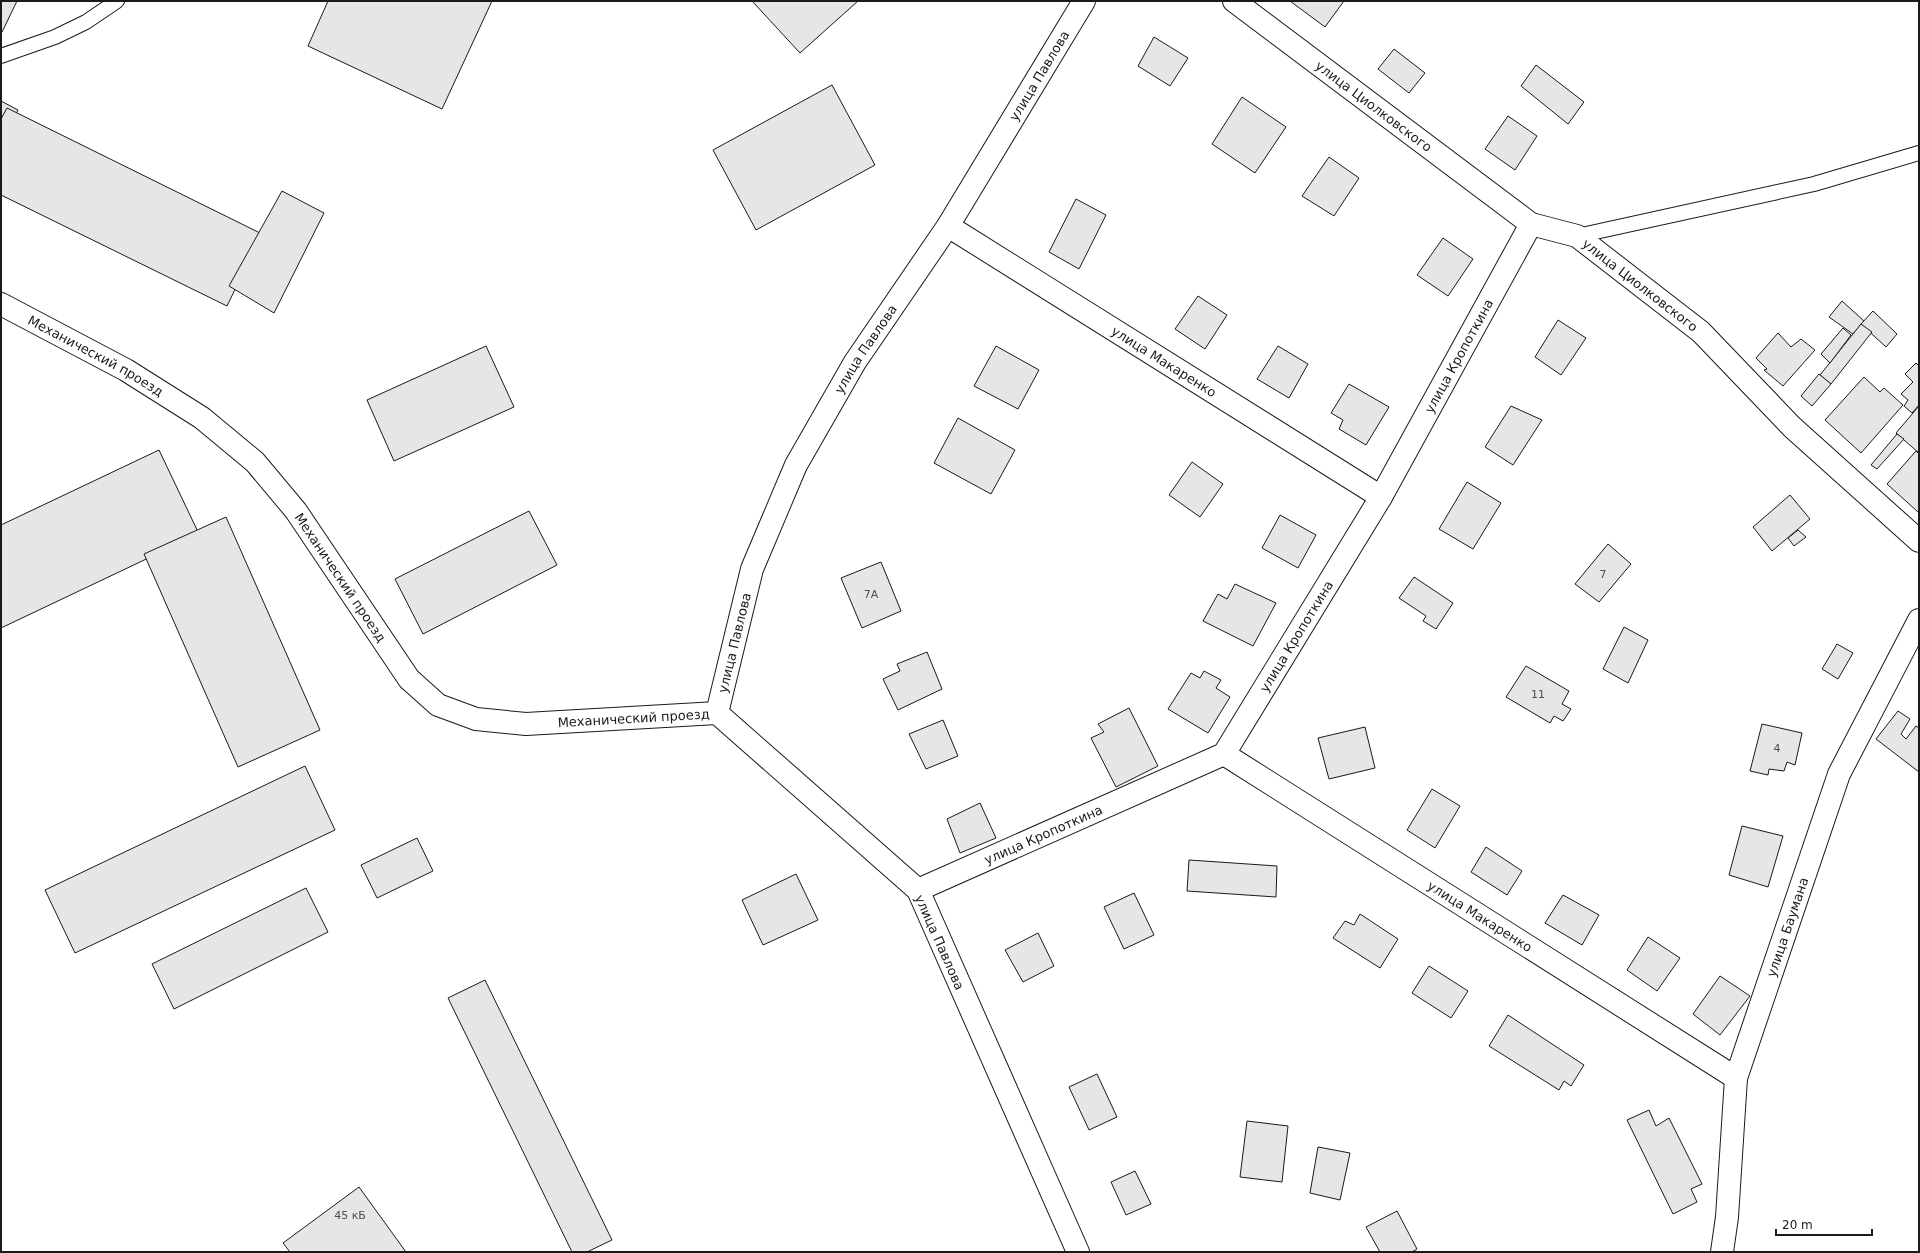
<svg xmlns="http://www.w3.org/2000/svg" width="1920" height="1253" viewBox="0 0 1920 1253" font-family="'DejaVu Sans',sans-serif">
<rect width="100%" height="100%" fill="#fff"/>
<g fill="#e6e6e6" stroke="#1a1a1a">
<polygon points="1,1 17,1 2,32 1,31"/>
<polygon points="328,1 492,1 442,109 308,46"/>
<polygon points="752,1 858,1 800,53"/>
<polygon points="1290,1 1344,1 1325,27"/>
<polygon points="1154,37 1188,58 1170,86 1138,66"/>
<polygon points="1394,49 1425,73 1409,93 1378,69"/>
<polygon points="1536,65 1584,102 1568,124 1521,86"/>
<polygon points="832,85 875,165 756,230 713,150"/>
<polygon points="1242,97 1286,127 1255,173 1212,144"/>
<polygon points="1,101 18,110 1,143"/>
<polygon points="7,108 262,234 227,306 1,195 1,119"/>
<polygon points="1508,116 1537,136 1515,170 1485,149"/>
<polygon points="1329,157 1359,178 1334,216 1302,196"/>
<polygon points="282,191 324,213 274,313 229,286"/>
<polygon points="1076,199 1106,215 1079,269 1049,252"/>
<polygon points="1443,238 1473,259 1448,296 1417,275"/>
<polygon points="1198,296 1227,315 1205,349 1175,329"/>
<polygon points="1842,301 1864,321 1853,334 1829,317"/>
<polygon points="1873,311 1897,334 1886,347 1861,324"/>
<polygon points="1558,320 1586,338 1561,375 1535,357"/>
<polygon points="1861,324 1872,332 1831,384 1820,375"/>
<polygon points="1843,328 1851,335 1830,363 1821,354"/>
<polygon points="1778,333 1791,347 1801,339 1815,350 1783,386 1764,370 1767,369 1756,358"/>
<polygon points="486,346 514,407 394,461 367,400"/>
<polygon points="996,346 1039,370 1018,409 974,386"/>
<polygon points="1278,346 1308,364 1289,398 1257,379"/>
<polygon points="1916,363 1919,366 1919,405 1912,413 1904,406 1908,400 1901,394 1913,382 1905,374"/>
<polygon points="1819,374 1831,384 1812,406 1801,396"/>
<polygon points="1864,377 1880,392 1884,388 1903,405 1861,453 1825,420"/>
<polygon points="1349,384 1389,407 1366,445 1339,429 1343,420 1331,413"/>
<polygon points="1511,406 1542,420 1513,465 1485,447"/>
<polygon points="1919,406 1919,453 1896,433"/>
<polygon points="958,418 1015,450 991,494 934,463"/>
<polygon points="1897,434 1904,439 1877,469 1871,465"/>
<polygon points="159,450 199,534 1,628 1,525"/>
<polygon points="1916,451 1919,454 1919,511 1918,512 1887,484"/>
<polygon points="1192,462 1223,484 1200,517 1169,495"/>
<polygon points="1467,482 1501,503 1473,549 1439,529"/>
<polygon points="1790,495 1810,519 1772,551 1753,527"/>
<polygon points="529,511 557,565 423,634 395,579"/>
<polygon points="1280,515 1316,535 1298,568 1262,548"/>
<polygon points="226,517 320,730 238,767 144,554"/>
<polygon points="1798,530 1806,537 1794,546 1788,538"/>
<polygon points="1608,544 1631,564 1599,602 1575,584"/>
<polygon points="881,562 901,611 862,628 841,578"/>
<polygon points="1414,577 1453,603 1436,629 1423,621 1426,616 1399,598"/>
<polygon points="1235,584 1276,603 1253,646 1203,621 1218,594 1227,599"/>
<polygon points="1624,627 1648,640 1628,683 1603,669"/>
<polygon points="1837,644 1853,653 1838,679 1822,669"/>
<polygon points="927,652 942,689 898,710 883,679 900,671 897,664"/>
<polygon points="1526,666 1569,691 1562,704 1571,709 1563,721 1554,716 1550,723 1506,697"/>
<polygon points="1204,671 1221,680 1216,688 1230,697 1208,733 1168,709 1191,673 1200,678"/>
<polygon points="1129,708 1158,766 1116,787 1091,738 1104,732 1098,724"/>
<polygon points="1898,711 1910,719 1901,734 1906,739 1916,726 1919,728 1919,772 1876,739"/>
<polygon points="943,720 958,756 926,769 909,734"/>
<polygon points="1762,724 1802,733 1795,765 1787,762 1784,771 1769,769 1768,775 1750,771"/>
<polygon points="1365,727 1375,768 1329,779 1318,738"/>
<polygon points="305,766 335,830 75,953 45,890"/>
<polygon points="1432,789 1460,806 1435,848 1407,830"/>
<polygon points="980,803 996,838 960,853 947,819"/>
<polygon points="1742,826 1783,836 1768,887 1729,875"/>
<polygon points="417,838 433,871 377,898 361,865"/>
<polygon points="1486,847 1522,871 1507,895 1471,872"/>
<polygon points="1189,860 1277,866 1276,897 1187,891"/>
<polygon points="796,874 818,920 763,945 742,900"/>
<polygon points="306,888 328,932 174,1009 152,964"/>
<polygon points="1134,893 1154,935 1124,949 1104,907"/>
<polygon points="1563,895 1599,915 1582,945 1545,923"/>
<polygon points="1360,914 1398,939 1380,968 1333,938 1345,921 1354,925"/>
<polygon points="1038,933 1054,966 1023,982 1005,950"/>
<polygon points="1648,937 1680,958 1657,991 1627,970"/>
<polygon points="1429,966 1468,991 1451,1018 1412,993"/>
<polygon points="1720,976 1750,996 1720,1035 1693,1014"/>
<polygon points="485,980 612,1240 587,1252 572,1252 448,998"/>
<polygon points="1508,1015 1584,1065 1571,1086 1564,1081 1559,1090 1489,1046"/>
<polygon points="1097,1074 1117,1117 1089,1130 1069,1087"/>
<polygon points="1649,1110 1656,1126 1669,1118 1702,1184 1691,1189 1697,1202 1673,1214 1627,1120"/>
<polygon points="1247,1121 1288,1126 1282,1182 1240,1177"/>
<polygon points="1318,1147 1350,1153 1340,1200 1310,1193"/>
<polygon points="1135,1171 1151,1204 1126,1215 1111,1182"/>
<polygon points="359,1187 406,1252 290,1252 283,1243"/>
<polygon points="1397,1211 1417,1249 1412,1252 1380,1252 1366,1227"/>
</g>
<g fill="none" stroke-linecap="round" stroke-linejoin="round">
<g stroke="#1a1a1a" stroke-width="16">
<g id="lane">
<polyline points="1,56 55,37 86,22 117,1"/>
<polyline points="1577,236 1814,184 1919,153"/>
</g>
</g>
<g stroke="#1a1a1a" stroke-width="24">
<g id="street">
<path id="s1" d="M 1234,1 L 1531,224 L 1577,236 L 1701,332 L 1792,427 L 1919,541"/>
<path id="s2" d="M 948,226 L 1381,497"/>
<path id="s3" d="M 1,304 L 126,370 L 202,418 L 255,462 L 296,511 L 409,679 L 438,705 L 476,719 L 526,724 L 717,713"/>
<path id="s4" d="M 1224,754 L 1736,1078"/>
<path id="s5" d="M 918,890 L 1224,754 L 1381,497 L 1531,224"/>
<path id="s6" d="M 1078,1252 L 918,890 L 717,713 L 752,569 L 796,465 L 855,362 L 948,226 L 1084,1"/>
<path id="s7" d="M 1722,1252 L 1727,1217 L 1736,1078 L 1839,774 L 1919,620"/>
</g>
</g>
<use href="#lane" stroke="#fff" stroke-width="14"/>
<use href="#street" stroke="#fff" stroke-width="22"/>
</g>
<g text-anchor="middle" stroke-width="3" stroke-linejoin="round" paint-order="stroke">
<g font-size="11" fill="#4d4d4d">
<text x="1603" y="578">7</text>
<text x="871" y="598">7А</text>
<text x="1538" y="698">11</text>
<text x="1777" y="752">4</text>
<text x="350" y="1219">45 кБ</text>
</g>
<g font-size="13" fill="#1a1a1a" stroke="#fff">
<text dy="5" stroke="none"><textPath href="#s6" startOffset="1384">улица Павлова</textPath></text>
<text dy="5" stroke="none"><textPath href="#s1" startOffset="175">улица Циолковского</textPath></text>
<text dy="5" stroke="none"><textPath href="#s1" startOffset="499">улица Циолковского</textPath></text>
<text dy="5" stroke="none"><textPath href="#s6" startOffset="1060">улица Павлова</textPath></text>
<text dy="5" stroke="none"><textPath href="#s5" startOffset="797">улица Кропоткина</textPath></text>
<text dy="5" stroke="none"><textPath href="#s3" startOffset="108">Механический проезд</textPath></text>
<text dy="5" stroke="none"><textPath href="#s2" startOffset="255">улица Макаренко</textPath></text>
<text dy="5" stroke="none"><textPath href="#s3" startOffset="444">Механический проезд</textPath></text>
<text dy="5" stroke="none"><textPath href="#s5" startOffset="473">улица Кропоткина</textPath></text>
<text dy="5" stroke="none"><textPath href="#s6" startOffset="736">улица Павлова</textPath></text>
<text dy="5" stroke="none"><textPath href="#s3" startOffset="804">Механический проезд</textPath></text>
<text dy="5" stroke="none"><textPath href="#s5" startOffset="137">улица Кропоткина</textPath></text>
<text dy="5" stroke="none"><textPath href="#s4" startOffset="303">улица Макаренко</textPath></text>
<text dy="5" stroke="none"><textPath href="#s7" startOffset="334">улица Баумана</textPath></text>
<text transform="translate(940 942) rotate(66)" y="5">улица Павлова</text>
</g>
</g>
<rect width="1920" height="1253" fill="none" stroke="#1a1a1a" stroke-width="4"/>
<path d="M1776 1229v6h96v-6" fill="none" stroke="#1a1a1a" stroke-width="2"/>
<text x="1782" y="1229" font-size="12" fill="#1a1a1a" stroke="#ffffff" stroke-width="3" paint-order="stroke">20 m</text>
</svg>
